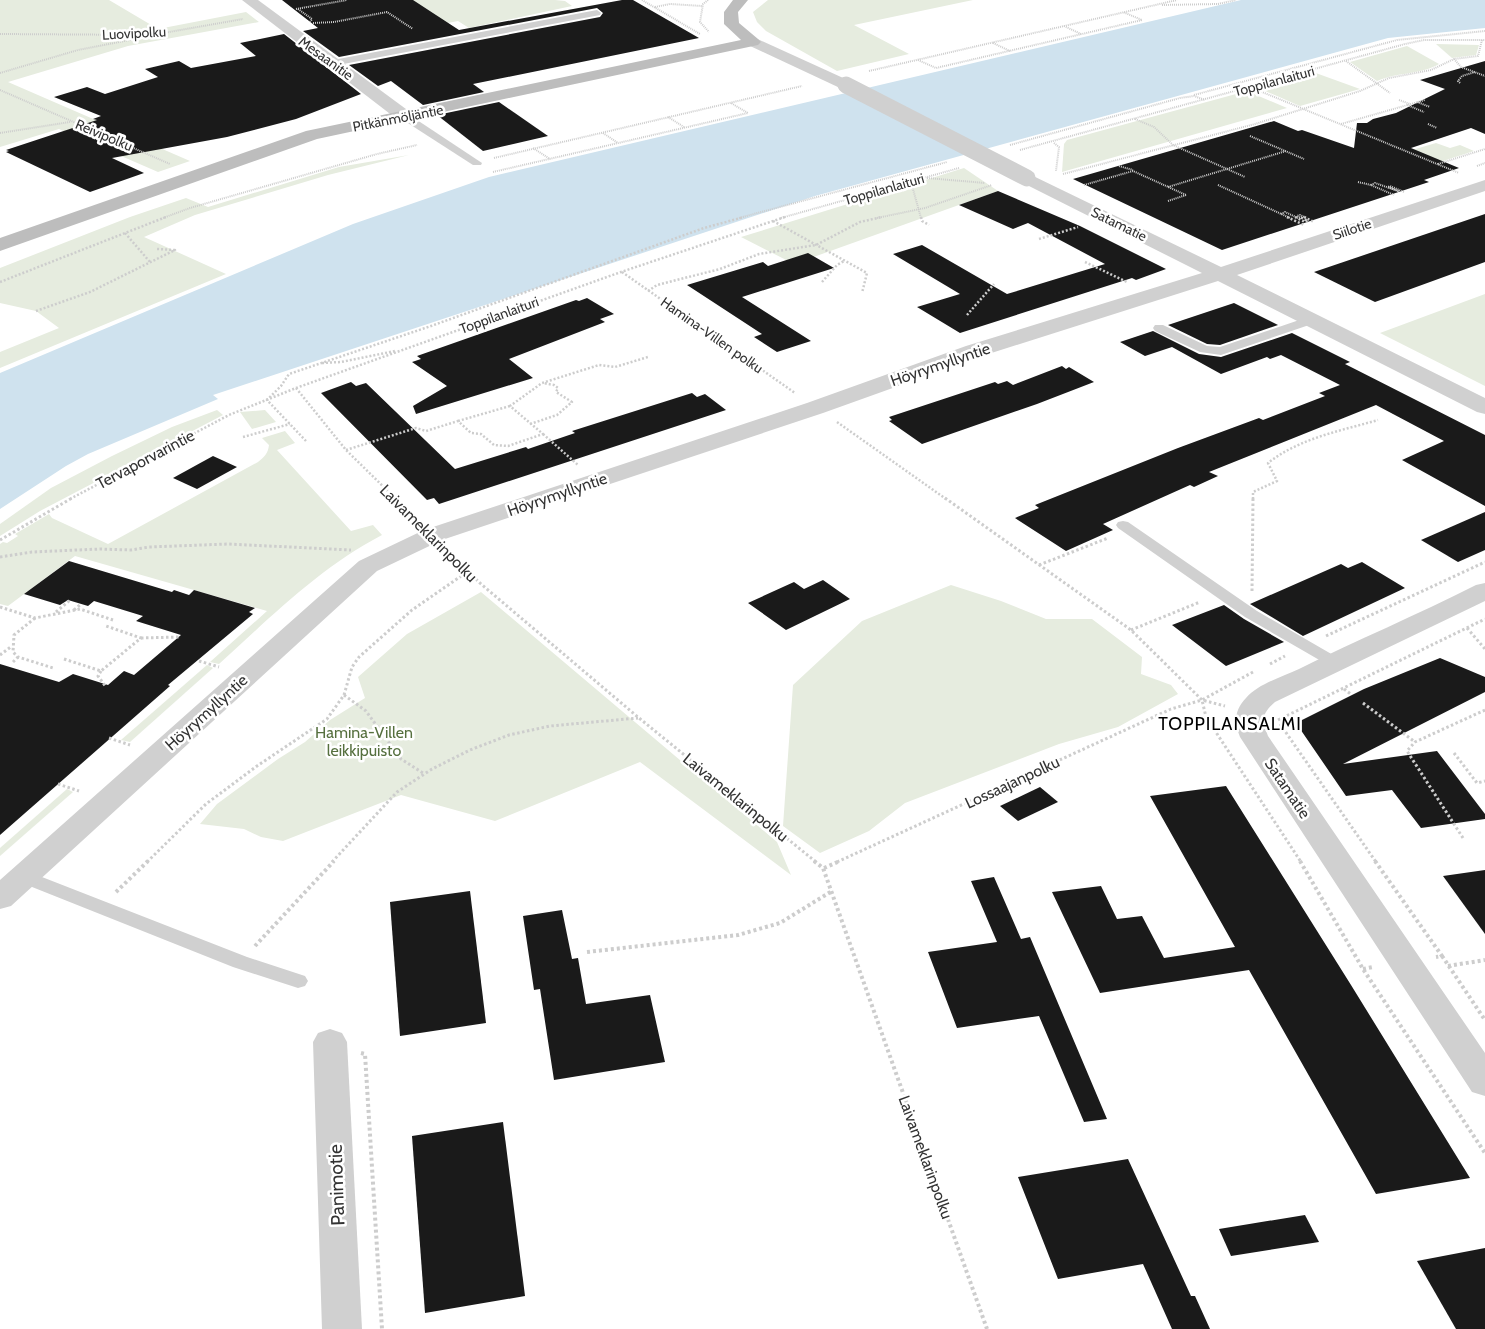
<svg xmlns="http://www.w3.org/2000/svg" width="1485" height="1329" viewBox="0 0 1485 1329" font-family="Cabin,sans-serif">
<rect width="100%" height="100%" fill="#fff"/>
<g fill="#e6ecdf">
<polygon points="0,0 109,0 158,29 246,12 259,22 128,46 8,82 190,161 158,172 59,129 0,147"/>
<polygon points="413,0 555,0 565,1 572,6 469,28 458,21 416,29"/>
<polygon points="768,0 973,0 854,25 909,54 837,71 766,31 757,22 753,12"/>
<polygon points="1436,44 1479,45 1476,55 1452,58"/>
<path d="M 1407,46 L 1439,64 C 1420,75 1397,72 1377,81 L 1350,62 Z"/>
<polygon points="1313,72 1360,89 1300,106 1256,87"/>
<polygon points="1247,91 1287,108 1062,172 1064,144 1067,140"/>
<polygon points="1436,143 1450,148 1460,145 1474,151 1440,162 1412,150"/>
<polygon points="409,155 328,175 195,215 144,237 226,274 0,368 0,352 59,328 36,311 0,303 0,268 130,217 186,198 208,207 339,167"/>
<polygon points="964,168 998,191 794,264 741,237"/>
<polygon points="1485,294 1485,386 1380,333"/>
<polygon points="217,410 223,415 40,511 0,536 0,524 51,488 112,456 172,427"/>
<polygon points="265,410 276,422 252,429 240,412"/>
<path d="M 285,431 L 295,443 L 277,450 L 351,531 L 373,525 L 382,535 C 319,568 271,617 219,664 L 210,662 L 267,611 L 75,556 L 8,606 L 0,604 L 0,544 L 3,542 L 7,543 L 18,536 L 15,534 L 49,514 L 52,518 L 108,544 L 258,462 C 264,457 268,454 269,445 L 262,438 Z"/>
<polygon points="951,585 1001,601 1046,619 1092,619 1142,657 1141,674 1171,685 1178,694 1118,727 1059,744 905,803 869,831 820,853 783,826 793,685 862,621"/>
<polygon points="481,592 777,842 791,875 640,762 495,821 401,795 283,841 261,837 244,829 200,824 217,804 278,759 305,742 330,720 365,698 358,677 407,634"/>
<polygon points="207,665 213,668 130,742 121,740"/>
<polygon points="67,789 73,792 0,856 0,848"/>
</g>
<polygon fill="#cfe2ee" points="1241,0 1485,0 1485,28 1388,38 815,196 213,395 218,399 88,454 66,466 0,509 0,373 353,224 489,177"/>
<polygon fill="#fff" points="1485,29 1485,31 1388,41 1025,141 1022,140 1389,39"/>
<g fill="#1a1a1a">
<polygon points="282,0 413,0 459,30 622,0 633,0 699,38 473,84 484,92 423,105 391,81 378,86 349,65 600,17 603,13 597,8 339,57 303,31 318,28"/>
<polygon points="284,34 361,94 296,119 227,137 112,158 144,173 90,192 6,152 9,151 6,150 97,120 93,119 101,116 54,97 87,87 105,94 158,77 145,69 179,61 191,68 256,56 240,43"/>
<polygon points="1485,61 1485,134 1471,128 1411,148 1459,168 1424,180 1429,182 1222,250 1073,179 1274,121 1298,131 1302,130 1354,148 1357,123 1367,123 1373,119 1396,113 1445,89 1420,80"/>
<polygon points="499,102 548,136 483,151 437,115"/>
<polygon points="998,191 1080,226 1166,269 1136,280 1132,278 960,333 917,307 960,294 893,254 922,245 1007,294 1105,264 1028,223 1013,229 959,205"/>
<polygon points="1485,214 1485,262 1375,302 1314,272"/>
<polygon points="808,253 834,268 742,297 811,341 777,352 754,337 762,334 687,285 763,262 768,266"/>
<polygon points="587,298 614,314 600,319 605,322 509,359 533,378 416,414 413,406 447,386 412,362 421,359 417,356 576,300 579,301"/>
<polygon points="1234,303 1278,325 1220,345 1207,344 1168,325"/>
<polygon points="1153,331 1199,354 1221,357 1292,333 1350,362 1345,364 1485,435 1485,506 1402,460 1444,441 1376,405 1209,472 1218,476 1194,487 1190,485 1103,524 1113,530 1066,551 1015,518 1039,508 1035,505 1178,448 1259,418 1263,420 1325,396 1319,393 1340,385 1281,355 1270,359 1267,357 1221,374 1172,347 1145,356 1120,342"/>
<polygon points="1062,366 1066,369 1069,367 1094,382 1037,404 922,444 889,421 892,420 889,417 995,382 998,384 1007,381 1013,385"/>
<polygon points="351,382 356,386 366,383 455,469 526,447 528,449 575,433 572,431 692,393 697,397 705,394 726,410 439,504 434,498 427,500 321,393"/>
<polygon points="213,456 237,467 197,489 173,478"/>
<polygon points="1485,512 1485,550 1458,562 1421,540"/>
<polygon points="69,561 172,592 174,590 189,595 194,590 255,608 249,612 253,614 168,685 170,686 0,835 0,664 59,682 73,674 108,685 124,671 134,675 181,635 136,621 143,616 94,601 88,606 68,600 60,605 24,594"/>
<polygon points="1362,562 1405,588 1303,636 1250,604 1341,564 1348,568"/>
<polygon points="823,580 850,599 786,630 748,603 794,582 804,589"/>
<polygon points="1224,605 1244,619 1284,642 1226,666 1172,625"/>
<polygon points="1440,658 1485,677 1485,692 1343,764 1437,751 1485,814 1485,819 1421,828 1392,790 1346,796 1296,723 1364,689"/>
<polygon points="1226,786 1351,985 1470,1178 1376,1194 1249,970 1100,993 1052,892 1101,886 1117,919 1142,916 1164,958 1235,947 1150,796"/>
<polygon points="1040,787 1058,802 1018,821 1000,806"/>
<polygon points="1485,870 1485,934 1443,876"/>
<polygon points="994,877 1021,939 1030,937 1107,1119 1084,1122 1039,1016 957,1028 928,952 997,942 971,881"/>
<polygon points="470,891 486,1023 400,1036 390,902"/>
<polygon points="562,910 572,959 578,958 586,1004 650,995 665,1062 554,1080 540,989 534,990 523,916"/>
<polygon points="503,1122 525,1296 425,1313 412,1136"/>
<polygon points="1128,1159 1191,1296 1195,1296 1210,1329 1172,1329 1143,1264 1058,1279 1018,1177"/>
<polygon points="1305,1215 1319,1242 1231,1256 1219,1229"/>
<polygon points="1485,1248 1485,1329 1456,1329 1417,1261"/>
</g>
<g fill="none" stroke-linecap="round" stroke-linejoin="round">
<g stroke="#cdcdcd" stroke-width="2" stroke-dasharray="1 1" stroke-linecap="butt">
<polyline points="642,0 700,34"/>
<polyline points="708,0 703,4 700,22 709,32"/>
<polyline points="1162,5 1218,4 1236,0"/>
<polyline points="655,7 670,4 702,6"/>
<polyline points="296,9 347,0"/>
<polyline points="298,9 312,19 310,22"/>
<polyline points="313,23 334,22 387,12 413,29"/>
<polyline points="1064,26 1081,34"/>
<polyline points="0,34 152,35 243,19"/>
<polyline points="993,43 1010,51"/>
<polyline points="1454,59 1461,67 1485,76"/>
<polyline points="918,60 936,68 1142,20 1123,12"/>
<polyline points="1346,61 1390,93"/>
<polyline points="869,71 1177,0"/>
<polyline points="0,73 78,50 145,37"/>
<polyline points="1460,83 1458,81 1462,76 1475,72"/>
<polyline points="1250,87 1459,173"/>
<polyline points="0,90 170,164"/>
<polyline points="1194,95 1397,40 1485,31"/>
<polyline points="1399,100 1410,104"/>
<polyline points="1417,102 1430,107"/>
<polyline points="1407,105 1424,112"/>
<polyline points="668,117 684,127"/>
<polyline points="1135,119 1154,127 1173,145 1245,177"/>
<polyline points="1341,124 1425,100"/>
<polyline points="1428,124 1437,128"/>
<polyline points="0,133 70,122"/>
<polyline points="603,133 618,143"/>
<polyline points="1250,136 1304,159"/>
<polyline points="1054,143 1059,147 1056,171"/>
<polyline points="1010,145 1180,98 1194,96 1205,100"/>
<polyline points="533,148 550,159"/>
<polyline points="1020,150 1405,44 1424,40 1485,40"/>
<polyline points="494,158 802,86"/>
<polyline points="1438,164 1485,149"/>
<polyline points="1119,166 1133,170"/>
<polyline points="1477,166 1485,163"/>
<polyline points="493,172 748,113 731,103"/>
<polyline points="1063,174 1255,124 1360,91 1389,78 1431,70 1454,59 1478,56 1482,40"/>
<polyline points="927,178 985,183"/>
<polyline points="911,182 921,218"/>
<polyline points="1358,182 1371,185 1394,195"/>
<polyline points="1084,185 1133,171 1186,195"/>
<polyline points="1218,185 1290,218"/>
<polyline points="1371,185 1375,183 1398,191 1388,187 1390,186 1404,192"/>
<polyline points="1168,187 1286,151"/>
<polyline points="1168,201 1186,195"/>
<polyline points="1281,214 1285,212 1298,218"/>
<polyline points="163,218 190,208 377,154 417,145"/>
<polyline points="739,218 947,162"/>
<polyline points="781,218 959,168"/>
<polyline points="877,218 925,208 992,185"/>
<polyline points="1302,218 1297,216 1300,215 1307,218"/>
</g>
<g stroke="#cdcdcd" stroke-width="2.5" stroke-dasharray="2 2" stroke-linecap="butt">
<polyline points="921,217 922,221 929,225"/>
<polyline points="1287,217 1304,225"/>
<polyline points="1295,217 1305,222 1308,221 1300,217"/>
<polyline points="1304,217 1314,222"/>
<polyline points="773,221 867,273 862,293"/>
<polyline points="125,233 150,262"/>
<polyline points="1039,239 1078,227"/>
<polyline points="1085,262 1127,282"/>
<polyline points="622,272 795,393"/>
<polyline points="0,282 166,217"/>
<polyline points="822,282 837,265 844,261"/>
<polyline points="648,291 657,285 720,269 759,254 816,245 860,222 882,217"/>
<polyline points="36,311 90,292 175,250 157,249"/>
<polyline points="967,315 994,284"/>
<polyline points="322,363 341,362 395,351"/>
<polyline points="296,388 346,450 396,499"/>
<polyline points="458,421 510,406"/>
<polyline points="837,422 946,499"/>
<polyline points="530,424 557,415 572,402 556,392 558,388 554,385 543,383"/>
<polyline points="543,434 578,465"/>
<polyline points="243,437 290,424"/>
<polyline points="306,441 267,400 281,386 289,374 431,326 704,228 744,217"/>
<polyline points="346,450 416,428 426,431 458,421 471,433 481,434 494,445 508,446 543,434 510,406 542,383 599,365 615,367 648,357"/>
<polyline points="70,499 229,415 296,388 621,272 785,217"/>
<path d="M 1253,499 L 1253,492 L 1277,481 L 1268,463 C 1300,438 1340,431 1378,420"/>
</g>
<g stroke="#cdcdcd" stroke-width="3" stroke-dasharray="2.5 2.5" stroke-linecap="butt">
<polyline points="395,498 415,518"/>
<polyline points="945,498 1131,630 1202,700 1225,706"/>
<polyline points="0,540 72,498"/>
<polyline points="447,551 481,584 639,718 816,862"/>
<polyline points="0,557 32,552 100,549 131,550 149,547 228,544 351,550"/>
<polyline points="1039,565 1108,538"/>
<polyline points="1252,591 1253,498"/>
<polyline points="0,607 35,618 80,609 113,620"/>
<polyline points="74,610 81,604"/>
<polyline points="56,612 70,600"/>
<polyline points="35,618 14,635 13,652 18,657 53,668"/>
<polyline points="1467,628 1485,649"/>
<polyline points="1131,630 1200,602"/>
<polyline points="1326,636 1485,562"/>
<polyline points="141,638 179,637"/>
<polyline points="0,655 12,646"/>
<polyline points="64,659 101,671 141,638 106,626"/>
<polyline points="199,661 219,667"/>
<polyline points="13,662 18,657"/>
<polyline points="1270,664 1285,656"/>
<polyline points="101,671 98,676 106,687"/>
<polyline points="1253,672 1202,700 1206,717 1301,862"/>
<polyline points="1344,689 1352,695"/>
<polyline points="344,695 366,711 401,759 423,773"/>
<polyline points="1363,703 1415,742"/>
<polyline points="1278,720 1485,619"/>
<polyline points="1280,724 1376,862"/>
<polyline points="109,738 130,745"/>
<polyline points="1454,753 1477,783 1485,781"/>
<polyline points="58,784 79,791"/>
<polyline points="1463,838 1407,751 1415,742 1485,710"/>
<polyline points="147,862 206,804 257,766 327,719 344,695 352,667 359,657 412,610 467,572"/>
<polyline points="332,862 397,792 432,769 470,750 509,735 550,726 638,718"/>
<polyline points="837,862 1171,709 1202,700"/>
</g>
<g stroke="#cdcdcd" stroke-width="4" stroke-dasharray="3 3" stroke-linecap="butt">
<polyline points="814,861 823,868 987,1329"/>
<polyline points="1300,861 1363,969 1485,1153"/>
<polyline points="1375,861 1442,956 1436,957"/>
<polyline points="824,868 840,861"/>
<polyline points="116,892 148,861"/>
<polyline points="255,946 334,861"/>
<polyline points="587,952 738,935 780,923 832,891"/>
<polyline points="1442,956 1485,1020"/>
<polyline points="1448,966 1485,960"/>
<polyline points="1363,969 1373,967"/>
<polyline points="361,1053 365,1054 382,1329"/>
</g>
<g fill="#d0d0d0" fill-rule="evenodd">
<polygon points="597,10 601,13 600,15 333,66 328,63 333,60"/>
<polygon points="404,113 408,114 482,163 481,165 473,165 400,118 399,116"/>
<polygon points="1311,316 1315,317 1317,320 1315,323 1221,355 1200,352 1155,331 1153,328 1155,325 1163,325 1207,346 1220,347"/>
<polygon points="1123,521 1128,522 1257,611 1340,659 1342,662 1340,665 1328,665 1245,617 1118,528 1116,525 1118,522"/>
<polygon points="24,870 247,957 305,976 308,981 305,986 298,988 233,967 17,881 15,876 17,871"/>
</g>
<g fill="#d0d0d0" fill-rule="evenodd">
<polygon points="242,0 258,0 410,112 412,116 410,120 398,120"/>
<polygon points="753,37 852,82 854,85 852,88 840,88 748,45 745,42 748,39"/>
<polygon points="1027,173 1221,267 1485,180 1485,191 1237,275 1485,398 1485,414 1477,412 1218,281 982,356 823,413 442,540 377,571 11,906 0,909 0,880 359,561 424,530 807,403 966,346 1202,273 1021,182 1018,178 1021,174"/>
<path d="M 1485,583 L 1485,601 L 1275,702 C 1261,714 1262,720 1268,736 L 1485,1053 L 1485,1096 L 1472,1092 L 1240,737 C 1234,722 1234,711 1246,698 C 1258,684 1282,677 1299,669 C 1357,640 1417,615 1476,585 Z"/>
<polygon points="330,1029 342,1033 347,1042 362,1329 322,1329 313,1042 318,1033"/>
</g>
<polygon fill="#bdbdbd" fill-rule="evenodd" points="733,0 748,0 738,12 739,23 758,39 761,42 758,45 317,139 0,251 0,238 306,131 741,40 724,24 724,12"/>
<polyline stroke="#d0d0d0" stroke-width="17" points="846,85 1027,178"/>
</g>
<g text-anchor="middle" stroke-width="5" stroke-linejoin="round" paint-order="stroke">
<g font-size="14" fill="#333" stroke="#fff">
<text transform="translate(134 33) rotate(-3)" y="5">Luovipolku</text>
<text transform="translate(326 58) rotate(36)" y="5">Mesaanitie</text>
<text transform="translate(1274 81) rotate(-15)" y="5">Toppilanlaituri</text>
<text transform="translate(398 118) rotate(-11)" y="5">Pitkänmöljäntie</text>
<text transform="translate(104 135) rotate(23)" y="5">Reivipolku</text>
<text transform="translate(884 189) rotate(-16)" y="5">Toppilanlaituri</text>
<text transform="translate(1119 224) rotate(26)" y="5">Satamatie</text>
<text transform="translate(1352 229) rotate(-18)" y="5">Siilotie</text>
<text transform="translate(499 315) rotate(-20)" y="5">Toppilanlaituri</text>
<text transform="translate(712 335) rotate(35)" y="5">Hamina-Villen polku</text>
</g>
<g font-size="16" fill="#333" stroke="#fff">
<text transform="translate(940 364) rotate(-19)" y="6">Höyrymyllyntie</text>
<text transform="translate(145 459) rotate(-28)" y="6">Tervaporvarintie</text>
<text transform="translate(557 494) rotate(-19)" y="6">Höyrymyllyntie</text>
<text transform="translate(429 533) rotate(45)" y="6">Laivameklarinpolku</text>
<text transform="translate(206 712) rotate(-42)" y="6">Höyrymyllyntie</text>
<text transform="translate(1012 782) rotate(-25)" y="6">Lossaajanpolku</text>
<text transform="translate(1288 788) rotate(56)" y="6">Satamatie</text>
<text transform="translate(736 797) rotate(39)" y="6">Laivameklarinpolku</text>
<text transform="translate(926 1157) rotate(70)" y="6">Laivameklarinpolku</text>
</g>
<g font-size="16" fill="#56703f" stroke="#fff">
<text x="364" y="738">Hamina-Villen<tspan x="364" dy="18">leikkipuisto</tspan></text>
</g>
<g font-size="18" letter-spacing="1" fill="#000" stroke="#fff">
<text x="1230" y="730">TOPPILANSALMI</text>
</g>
<g font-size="19" fill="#333" stroke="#fff">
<text transform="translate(336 1185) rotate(-92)" y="7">Panimotie</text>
</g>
</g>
</svg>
